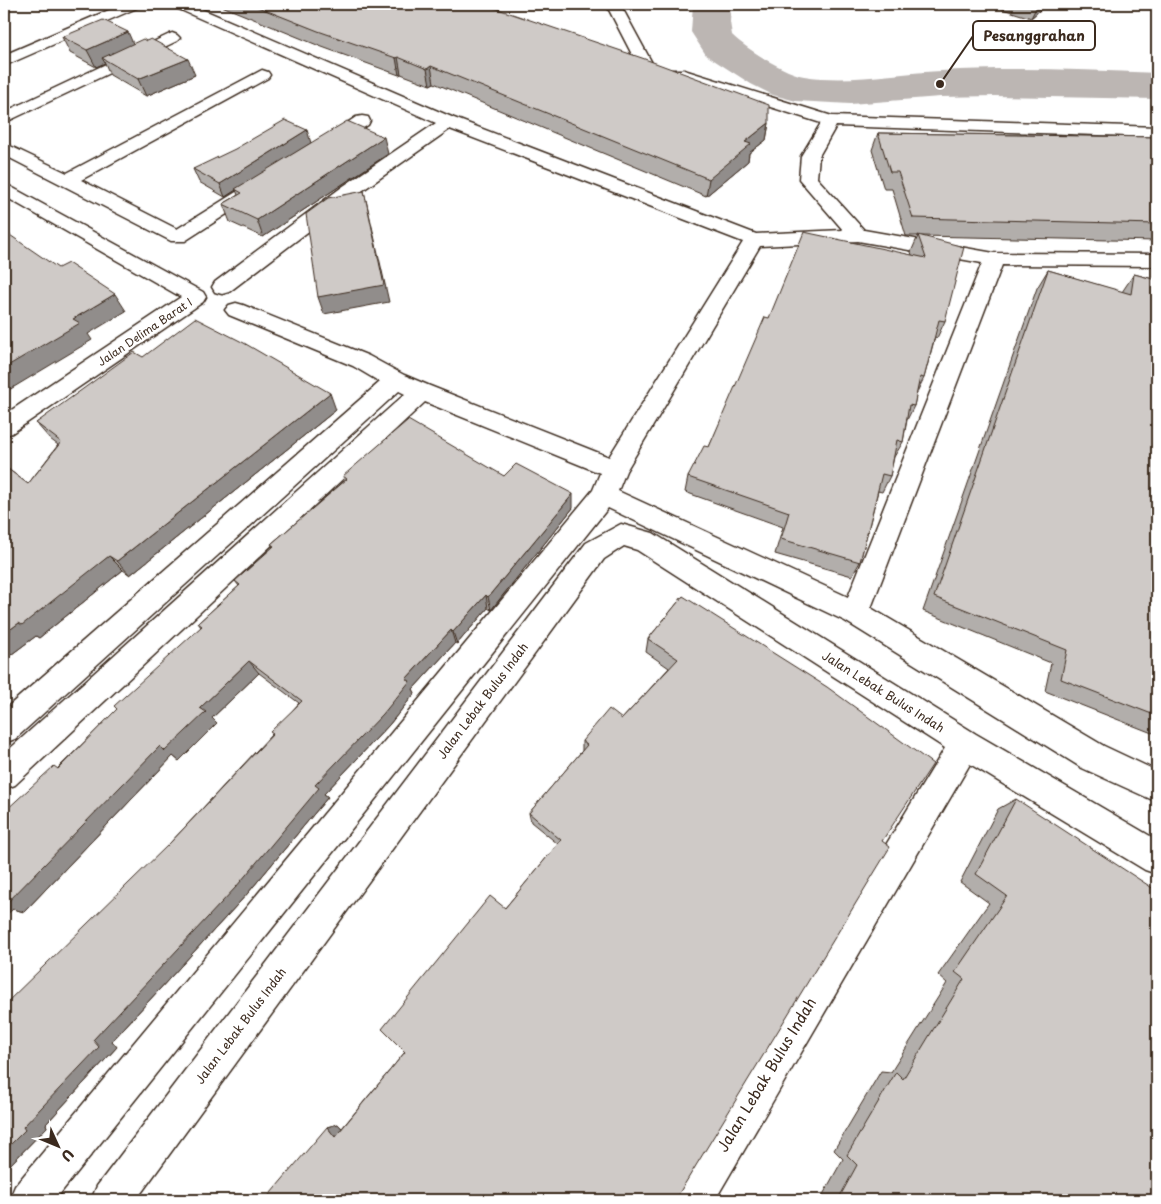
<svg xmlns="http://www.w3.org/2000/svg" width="1161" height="1204" viewBox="0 0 1161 1204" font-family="'Playpen Sans',sans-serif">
<rect width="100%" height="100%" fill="#fff"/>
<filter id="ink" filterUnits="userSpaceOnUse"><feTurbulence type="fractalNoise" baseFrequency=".02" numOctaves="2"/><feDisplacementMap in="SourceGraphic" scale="10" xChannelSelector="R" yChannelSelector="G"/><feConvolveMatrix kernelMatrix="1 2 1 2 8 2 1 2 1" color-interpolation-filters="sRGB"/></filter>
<g filter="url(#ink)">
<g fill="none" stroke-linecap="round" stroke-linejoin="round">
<path fill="#bcb6b3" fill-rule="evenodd" d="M 693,4 L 731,4 L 730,22 L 732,35 C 746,49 785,73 804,76 C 849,83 896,73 941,71 C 1013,67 1085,70 1157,73 L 1157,99 L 994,96 L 940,97 L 850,104 L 796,101 L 773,95 L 751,84 L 706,55 L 691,32 Z"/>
<g stroke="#3b2a1e" stroke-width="3">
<g id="minor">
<polygon points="123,4 141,4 139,7 4,66 4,55"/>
<path d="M 172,4 L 190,4 L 454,118 L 756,234 L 843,230 L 799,179 L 801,156 L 821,123 L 672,76 L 670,73 L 672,70 L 684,70 L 832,116 L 1157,127 L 1157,137 L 836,126 L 819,156 L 817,178 L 864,230 L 994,253 L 1157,254 L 1157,266 L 1002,265 L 871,608 L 1104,746 L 1157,771 L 1157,802 L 1082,768 L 845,621 L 608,508 L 55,1200 L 9,1200 L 15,1186 L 593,490 L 600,473 L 425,402 L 15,785 L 4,789 L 4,754 L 405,394 L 399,391 L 15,739 L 4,743 L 4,710 L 380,382 L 353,366 L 229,315 L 225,310 L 229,305 L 236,303 L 243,305 L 369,356 L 404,375 L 430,386 L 609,457 L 743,242 L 450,129 L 356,195 L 229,292 L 222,294 L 215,292 L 212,287 L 215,282 L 342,187 L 436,123 L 174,7 ZM 858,241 L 982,263 L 848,597 L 618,491 L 626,471 L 760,246 Z"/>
<polygon points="606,4 620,4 652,63 650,66 638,66"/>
<polygon points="172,33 177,35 180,38 177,41 4,123 4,112"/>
<polygon points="262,70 268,72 270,75 268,78 81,180 177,229 249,184 261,184 264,188 261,192 185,241 171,241 4,155 4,143 67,173"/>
<polygon points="362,116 368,117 370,121 368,125 331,148 319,148 316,144 356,117"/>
<polygon points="4,183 203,292 206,297 203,302 12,433 4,436 4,415 181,297 4,196"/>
<polygon points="621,524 653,533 976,734 1157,840 1157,874 1145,870 970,764 715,1200 672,1200 678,1186 945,748 637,550 624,546 604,559 136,1200 91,1200 97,1186 586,543"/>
</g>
</g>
<use href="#minor" fill="#fff" fill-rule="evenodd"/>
</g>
<g fill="#b2aeab" stroke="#3b2a1e">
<polygon points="217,4 483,4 769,123 766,140 749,153 748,161 706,196 434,83 430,85 401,74 399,75 322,47"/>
<polygon points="994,4 1047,4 1031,18 993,6"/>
<polygon points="62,37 133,44 195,75 146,96 110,75 105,63 96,67 70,53"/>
<polygon points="878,133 1157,137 1157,241 921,236 945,321 937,338 935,337 924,378 917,392 914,406 907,420 903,442 894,457 890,476 882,492 878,491 860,562 852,576 775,554 783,527 685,492 688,477 709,447 769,318 912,255 911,252 918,236 906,236 892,189 884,189 872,150"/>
<polygon points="311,143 388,154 263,237 230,222 223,204 238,195 236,190 225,197 199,182 193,169"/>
<polygon points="1048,270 1122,292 1134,274 1157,280 1157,730 1152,733 1045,691 1051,663 923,611 1037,288"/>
<polygon points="143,357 336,410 130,575 123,570 39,638 36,636 4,660 4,466 28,484 58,445 50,439 36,423"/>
<polygon points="343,476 504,476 573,508 491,610 488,608 457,644 455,643 413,689 415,693 389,725 324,794 328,797 248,893 112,1041 117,1047 46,1124 47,1127 4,1171 170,843 272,734 299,703 259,673 212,718 217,723 179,761 173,756 24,912 13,909 58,768 201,627 198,623 239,586 235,581 273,547 271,544 344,481"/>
<polygon points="683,596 882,841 675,1200 327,1127 338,1124 342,1128 405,1052 505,908 558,844 531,822 529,813 582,751 582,741 622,719 669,668 646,652 648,639"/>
<polygon points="1016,799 1157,1200 820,1200 843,1159 834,1150 881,1071 891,1072 947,983 938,975 989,903 960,882 998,809"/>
</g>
<g fill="#918d8b" stroke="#3b2a1e">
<polygon points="1038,4 1047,4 1031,18"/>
<polygon points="128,32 135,48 102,58 105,63 96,67 87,50"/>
<polygon points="398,57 401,74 399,75 396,58"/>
<polygon points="188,59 195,75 146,96 138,79"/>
<polygon points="431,66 434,83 430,85 427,69"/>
<polygon points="769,123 766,140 749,153 748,161 706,196 709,179 745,142"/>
<polygon points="307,130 311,143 225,197 220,184"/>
<polygon points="384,137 388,154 263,237 257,220"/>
<polygon points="364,191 389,302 324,314 318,297"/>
<polygon points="115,294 126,311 88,334 92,340 4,393 4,368 73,319"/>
<polygon points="330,393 336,410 130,575 117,561"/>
<polygon points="573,494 573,508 491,610 488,597"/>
<polygon points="109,556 123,570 39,638 36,636 4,660 4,634"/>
<polygon points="486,595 488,608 457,644 453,632"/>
<polygon points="451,630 455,643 413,689 415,693 389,725 324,794 328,797 248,893 112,1041 117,1047 46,1124 47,1127 4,1171 4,1151 93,1040 315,785 406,679"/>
<polygon points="249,661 259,673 212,718 217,723 179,761 173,756 24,912 13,909 4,917 4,902 160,746"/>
<polygon points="338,1124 346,1133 335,1137 327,1127"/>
</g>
<g fill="#cfcac7" stroke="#3b2a1e">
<polygon points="250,4 483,4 642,58 769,105 769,123 745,142 751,144 709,179 431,66 427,69 398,57 396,58 318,31"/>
<polygon points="103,20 128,32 87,50 62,37"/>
<polygon points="143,39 146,41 151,39 188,59 138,79 102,58"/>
<polygon points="285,120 307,130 220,184 193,169 235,149"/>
<polygon points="347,121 384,137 257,220 223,204 242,193 235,189"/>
<polygon points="878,133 1157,137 1157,224 913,218 898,172 890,172"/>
<polygon points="364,191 384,285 318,297 306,214 328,198"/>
<polygon points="4,231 58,268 68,263 115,294 73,319 80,323 4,368"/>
<polygon points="804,232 926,258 918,235 964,247 945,321 939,320 924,378 920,377 914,406 909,405 903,442 897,440 890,476 882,474 860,562 781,539 789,512 688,477 704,446 709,447 765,317 769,318"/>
<polygon points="1048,270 1131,294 1134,274 1157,280 1157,716 1061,679 1067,650 934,597"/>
<polygon points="195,318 244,343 330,393 117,561 109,556 22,625 19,623 4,634 4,466 28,484 61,442 36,423 134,352 143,357"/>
<polygon points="408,420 504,476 516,464 573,494 488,597 486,595 453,632 451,630 406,679 410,681 383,714 315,785 319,788 236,887 93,1040 99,1047 23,1127 25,1130 4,1151 4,1005 170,843 273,734 270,732 302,701 249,661 200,708 206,712 165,751 160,746 4,906 4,812 54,766 58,769 117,709 114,706 202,626 198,623 240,585 235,581 274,546 271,544 347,479 343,476"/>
<polygon points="683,596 827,687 933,764 882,841 890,847 675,1200 265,1200 327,1127 335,1137 405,1052 382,1029 490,896 505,908 561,840 529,813 587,745 582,741 609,709 622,719 678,659 648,639"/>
<polygon points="1016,799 1157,891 1157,1200 838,1200 857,1165 847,1155 896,1072 903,1079 964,979 955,972 1007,896 976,874"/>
</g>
</g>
<g text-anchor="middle" stroke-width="4.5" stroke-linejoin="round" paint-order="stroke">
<g font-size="11" fill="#3b2a1e" stroke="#fff">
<text transform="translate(145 332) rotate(-34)" y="4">Jalan Delima Barat I</text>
</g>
<g font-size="12" fill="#3b2a1e" stroke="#fff">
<text transform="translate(883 692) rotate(32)" y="4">Jalan Lebak Bulus Indah</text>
<text transform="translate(483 701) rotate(-53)" y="4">Jalan Lebak Bulus Indah</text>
<text transform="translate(241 1026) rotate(-53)" y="4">Jalan Lebak Bulus Indah</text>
</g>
<g font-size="15" fill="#3b2a1e" stroke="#fff">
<text transform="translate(767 1075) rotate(-59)" y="5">Jalan Lebak Bulus Indah</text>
</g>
</g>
<path fill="none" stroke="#3b2a1e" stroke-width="2" d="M940 84L973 36"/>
<circle fill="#3b2a1e" stroke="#fff" stroke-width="2" cx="940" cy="84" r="5"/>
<rect fill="#fff" stroke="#3b2a1e" stroke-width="2" x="973" y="21" width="122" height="29" rx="5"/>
<g font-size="14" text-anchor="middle" font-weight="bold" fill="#3b2a1e">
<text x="1034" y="41">Pesanggrahan</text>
</g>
<rect width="1161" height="1204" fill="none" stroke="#fff" stroke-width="20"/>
<rect x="10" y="10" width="1141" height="1184" fill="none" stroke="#3b2a1e" stroke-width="2" filter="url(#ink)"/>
<g transform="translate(58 1146) rotate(134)" stroke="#ffffff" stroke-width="4" paint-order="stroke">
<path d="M0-4L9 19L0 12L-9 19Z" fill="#3b2a1e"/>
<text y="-8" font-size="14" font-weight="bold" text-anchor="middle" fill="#3b2a1e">U</text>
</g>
</svg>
